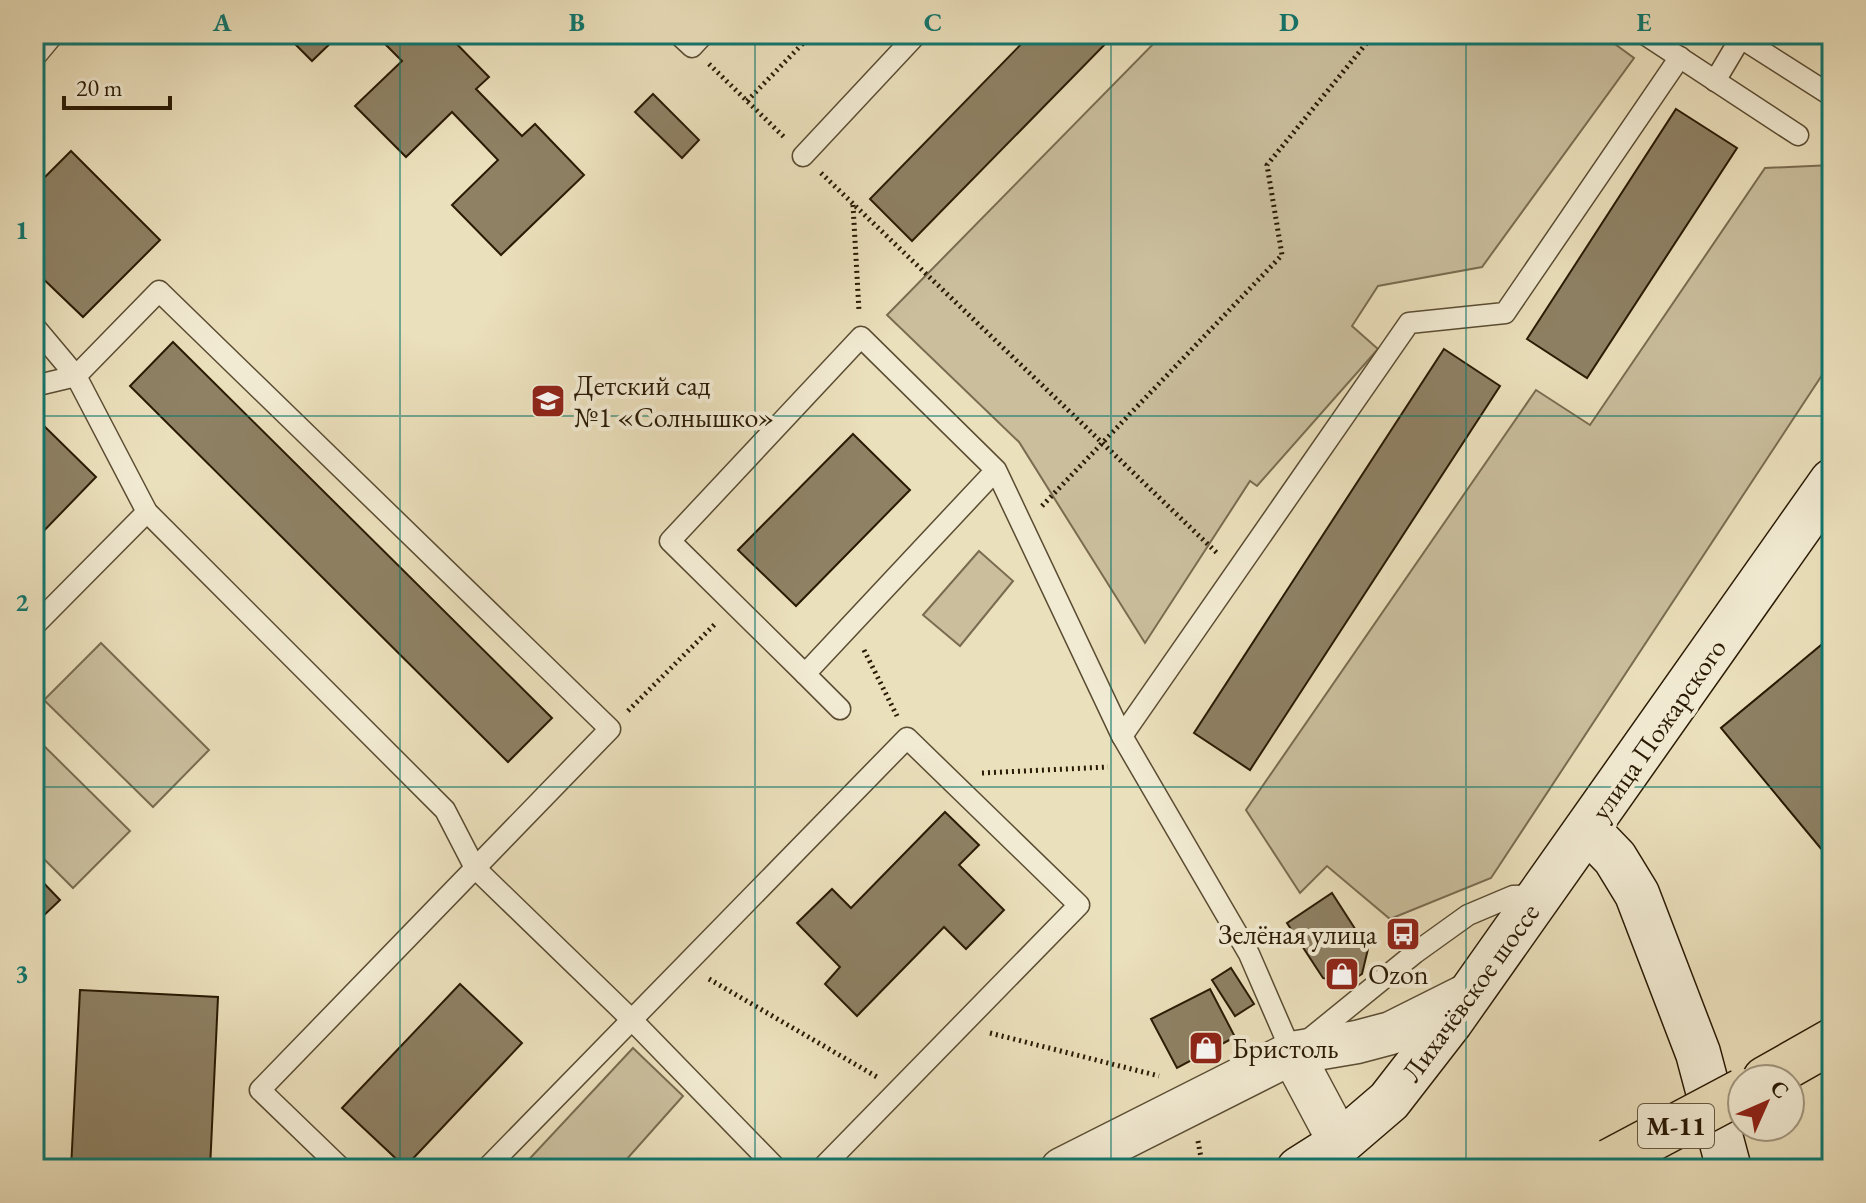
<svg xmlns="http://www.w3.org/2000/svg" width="1866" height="1203" viewBox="0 0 1866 1203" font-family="'EB Garamond',serif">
<rect width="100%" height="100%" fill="#ebe0bc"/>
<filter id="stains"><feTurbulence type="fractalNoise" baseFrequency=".0025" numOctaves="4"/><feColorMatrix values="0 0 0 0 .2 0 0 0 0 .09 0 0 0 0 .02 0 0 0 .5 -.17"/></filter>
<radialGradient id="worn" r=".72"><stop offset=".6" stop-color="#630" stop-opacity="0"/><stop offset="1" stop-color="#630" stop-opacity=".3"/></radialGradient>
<g fill="#cabe9d" stroke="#7a6c50" stroke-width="2">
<polygon points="1163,34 1601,34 1634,58 1482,267 1378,286 1352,326 1378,349 1257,486 1250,481 1145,643 1019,442 887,315"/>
<polygon points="1832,165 1832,360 1491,878 1390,919 1327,866 1300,893 1246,810 1536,390 1590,425 1765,168"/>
<polygon points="979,551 1013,581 960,646 923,615"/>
<polygon points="101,643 209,750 153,807 44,700"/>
<polygon points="34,736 130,831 73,888 34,849"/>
<polygon points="633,1048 683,1096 618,1169 520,1169"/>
</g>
<g fill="#8e8164" stroke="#2a1a04" stroke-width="2">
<polygon points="285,34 340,34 312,61"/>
<polygon points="375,34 423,34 426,37 429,34 447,34 489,77 476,89 522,136 535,124 584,175 501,255 452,205 498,160 452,112 406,157 355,106 402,61"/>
<polygon points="1031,34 1115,34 912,241 870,199"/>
<polygon points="653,94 699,140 682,158 635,112"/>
<polygon points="1676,109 1737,148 1587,378 1527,339"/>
<polygon points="71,151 160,240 83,317 34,270 34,188"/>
<polygon points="173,342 552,718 508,762 130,386"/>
<polygon points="1444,349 1500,386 1250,770 1194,733"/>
<polygon points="39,421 96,477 34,541 34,427"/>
<polygon points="853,434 910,490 796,606 738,550"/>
<polygon points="1832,636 1832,862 1721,728"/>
<polygon points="945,812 979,845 959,865 1004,910 966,949 944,927 857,1016 825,984 840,967 797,923 832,889 851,908"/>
<polygon points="34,873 60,900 38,921 34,918"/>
<polygon points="1332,893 1368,949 1362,974 1345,985 1323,978 1287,923"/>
<polygon points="1231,968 1254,1004 1235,1016 1212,980"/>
<polygon points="460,984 522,1043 405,1167 342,1108"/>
<polygon points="1210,989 1235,1037 1177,1068 1151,1019"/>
<polygon points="80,990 218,997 210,1169 71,1169"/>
</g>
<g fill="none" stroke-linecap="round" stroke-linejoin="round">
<g stroke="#5a4c32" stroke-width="23">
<g id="lane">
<polyline points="678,34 692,47 704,34"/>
<polyline points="1644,34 1798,135"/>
<polyline points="1741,38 1832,96"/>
<polyline points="34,58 54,34"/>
<polyline points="1715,81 1743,34"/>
<polyline points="803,156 917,34"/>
<polyline points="34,326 76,376 147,512 445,810 475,868 632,1020 777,1169"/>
<polyline points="34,386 76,376 159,291 610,729 260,1090 342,1169"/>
<polyline points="996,470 805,674 670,541 861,337 996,470 1122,736 1249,954 1292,1053 1415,953 1468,915 1513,896 1536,895"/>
<polyline points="34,626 147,512"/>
<polyline points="805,674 840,709"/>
<polyline points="1122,736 1409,323 1505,313 1680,57"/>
<polyline points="486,1169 907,738 1079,905 821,1169"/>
</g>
</g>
<g stroke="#5a4c32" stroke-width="45">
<g id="street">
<polyline points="1292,1053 1340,1143"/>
<polyline points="1062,1169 1292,1053 1357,1042 1391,1033 1471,993"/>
</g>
</g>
<g stroke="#2a1a04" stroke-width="47">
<g id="secondary">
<polyline points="1588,830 1615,858 1637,894 1698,1053 1729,1169"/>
<polyline points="1299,1169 1340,1143 1389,1101 1451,1021 1832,481"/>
</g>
</g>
<g stroke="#2a1a04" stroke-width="47">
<polyline id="highway" points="1765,1079 1832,1041"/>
</g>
<g stroke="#2a1a04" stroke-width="5" stroke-dasharray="2 4" stroke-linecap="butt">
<polyline points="709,64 785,138"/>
<polyline points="747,101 812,34"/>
<polyline points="821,173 1218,554"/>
<polyline points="853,205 859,311"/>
<polyline points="1042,506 1282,255 1267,165 1374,34"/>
<polyline points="864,650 897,716"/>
<polyline points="628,711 717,622"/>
<polyline points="982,773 1108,767"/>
<polyline points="709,979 877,1077"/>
<polyline points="990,1033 1159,1076"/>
<polyline points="1198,1141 1203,1169"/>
</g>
<use href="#lane" stroke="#f2ebd3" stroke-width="20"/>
<use href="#street" stroke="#f2ebd3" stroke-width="42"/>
<use href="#secondary" stroke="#f2ebd3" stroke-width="44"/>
<use href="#highway" stroke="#ebe0bc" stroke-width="44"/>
<g stroke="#2a1a04" stroke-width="47" stroke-linecap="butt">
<polyline id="highway-bridge" points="1610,1161 1742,1091"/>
</g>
<use href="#highway-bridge" stroke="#ebe0bc" stroke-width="44"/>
</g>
<path fill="none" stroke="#0f766e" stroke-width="2" stroke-opacity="0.55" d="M 400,34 L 400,1169M 755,34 L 755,1169M 1111,34 L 1111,1169M 1466,34 L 1466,1169M 34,416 L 1832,416M 34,787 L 1832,787"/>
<defs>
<g id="school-square" transform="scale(1.8)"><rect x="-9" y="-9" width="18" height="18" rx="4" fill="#8f2418" stroke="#f2ebd3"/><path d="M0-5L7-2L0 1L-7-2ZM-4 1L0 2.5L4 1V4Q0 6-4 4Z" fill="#fff"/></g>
<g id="bus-square" transform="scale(1.8)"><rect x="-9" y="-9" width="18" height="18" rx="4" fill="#8f2418" stroke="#f2ebd3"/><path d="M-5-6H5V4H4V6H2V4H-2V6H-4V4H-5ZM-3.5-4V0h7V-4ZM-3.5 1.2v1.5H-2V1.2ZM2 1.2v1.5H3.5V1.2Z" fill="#fff"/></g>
<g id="shop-square" transform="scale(1.8)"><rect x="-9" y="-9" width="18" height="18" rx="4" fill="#8f2418" stroke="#f2ebd3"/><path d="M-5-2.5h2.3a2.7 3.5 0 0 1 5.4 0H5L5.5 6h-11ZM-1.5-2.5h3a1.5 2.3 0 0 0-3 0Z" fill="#fff"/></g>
</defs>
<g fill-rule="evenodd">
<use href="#school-square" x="548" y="401"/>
<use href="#bus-square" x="1403" y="934"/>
<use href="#shop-square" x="1342" y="974"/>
<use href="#shop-square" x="1206" y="1048"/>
</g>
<g text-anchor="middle" stroke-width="8" stroke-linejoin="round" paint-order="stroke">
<rect fill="#f2ebd3" stroke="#665942" stroke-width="2" x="1638" y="1104" width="76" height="44" rx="6"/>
<g font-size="26" font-weight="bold" fill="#2a1a04">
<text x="1676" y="1135">М-11</text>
</g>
<g font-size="28" fill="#2a1a04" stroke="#f2ebd3" text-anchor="start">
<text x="574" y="395">Детский сад<tspan x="574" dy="32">№1 «Солнышко»</tspan></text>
<text x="1377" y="944" text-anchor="end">Зелёная улица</text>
<text x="1368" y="984">Ozon</text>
<text x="1232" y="1058">Бристоль</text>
</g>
<g font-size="28" fill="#2a1a04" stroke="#f2ebd3">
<text transform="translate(1658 729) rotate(-55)" y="10">улица Пожарского</text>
<text transform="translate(1470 992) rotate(-54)" y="10">Лихачёвское шоссе</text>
</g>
</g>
<rect width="1866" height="1203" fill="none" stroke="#ebe0bc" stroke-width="88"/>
<g transform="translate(1766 1103) rotate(45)"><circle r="38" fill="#f2ebd3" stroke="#a29780" stroke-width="2"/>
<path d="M0-6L14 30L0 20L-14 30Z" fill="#8f2418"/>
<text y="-12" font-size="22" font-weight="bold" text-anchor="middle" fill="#2a1a04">С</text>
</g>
<path d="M64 96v12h106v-12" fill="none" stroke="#2a1a04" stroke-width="4"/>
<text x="76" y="96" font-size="24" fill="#2a1a04" stroke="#f2ebd3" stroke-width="6" paint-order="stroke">20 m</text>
<rect x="44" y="44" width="1778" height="1115" fill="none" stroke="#0f766e" stroke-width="3"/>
<g font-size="26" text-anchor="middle" font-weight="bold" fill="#0f766e">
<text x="222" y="31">A</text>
<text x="577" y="31">B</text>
<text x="933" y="31">C</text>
<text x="1289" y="31">D</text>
<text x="1644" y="31">E</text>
<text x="22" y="239">1</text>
<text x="22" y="611">2</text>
<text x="22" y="982">3</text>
</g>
<rect width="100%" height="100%" filter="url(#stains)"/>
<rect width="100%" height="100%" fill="url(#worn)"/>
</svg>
